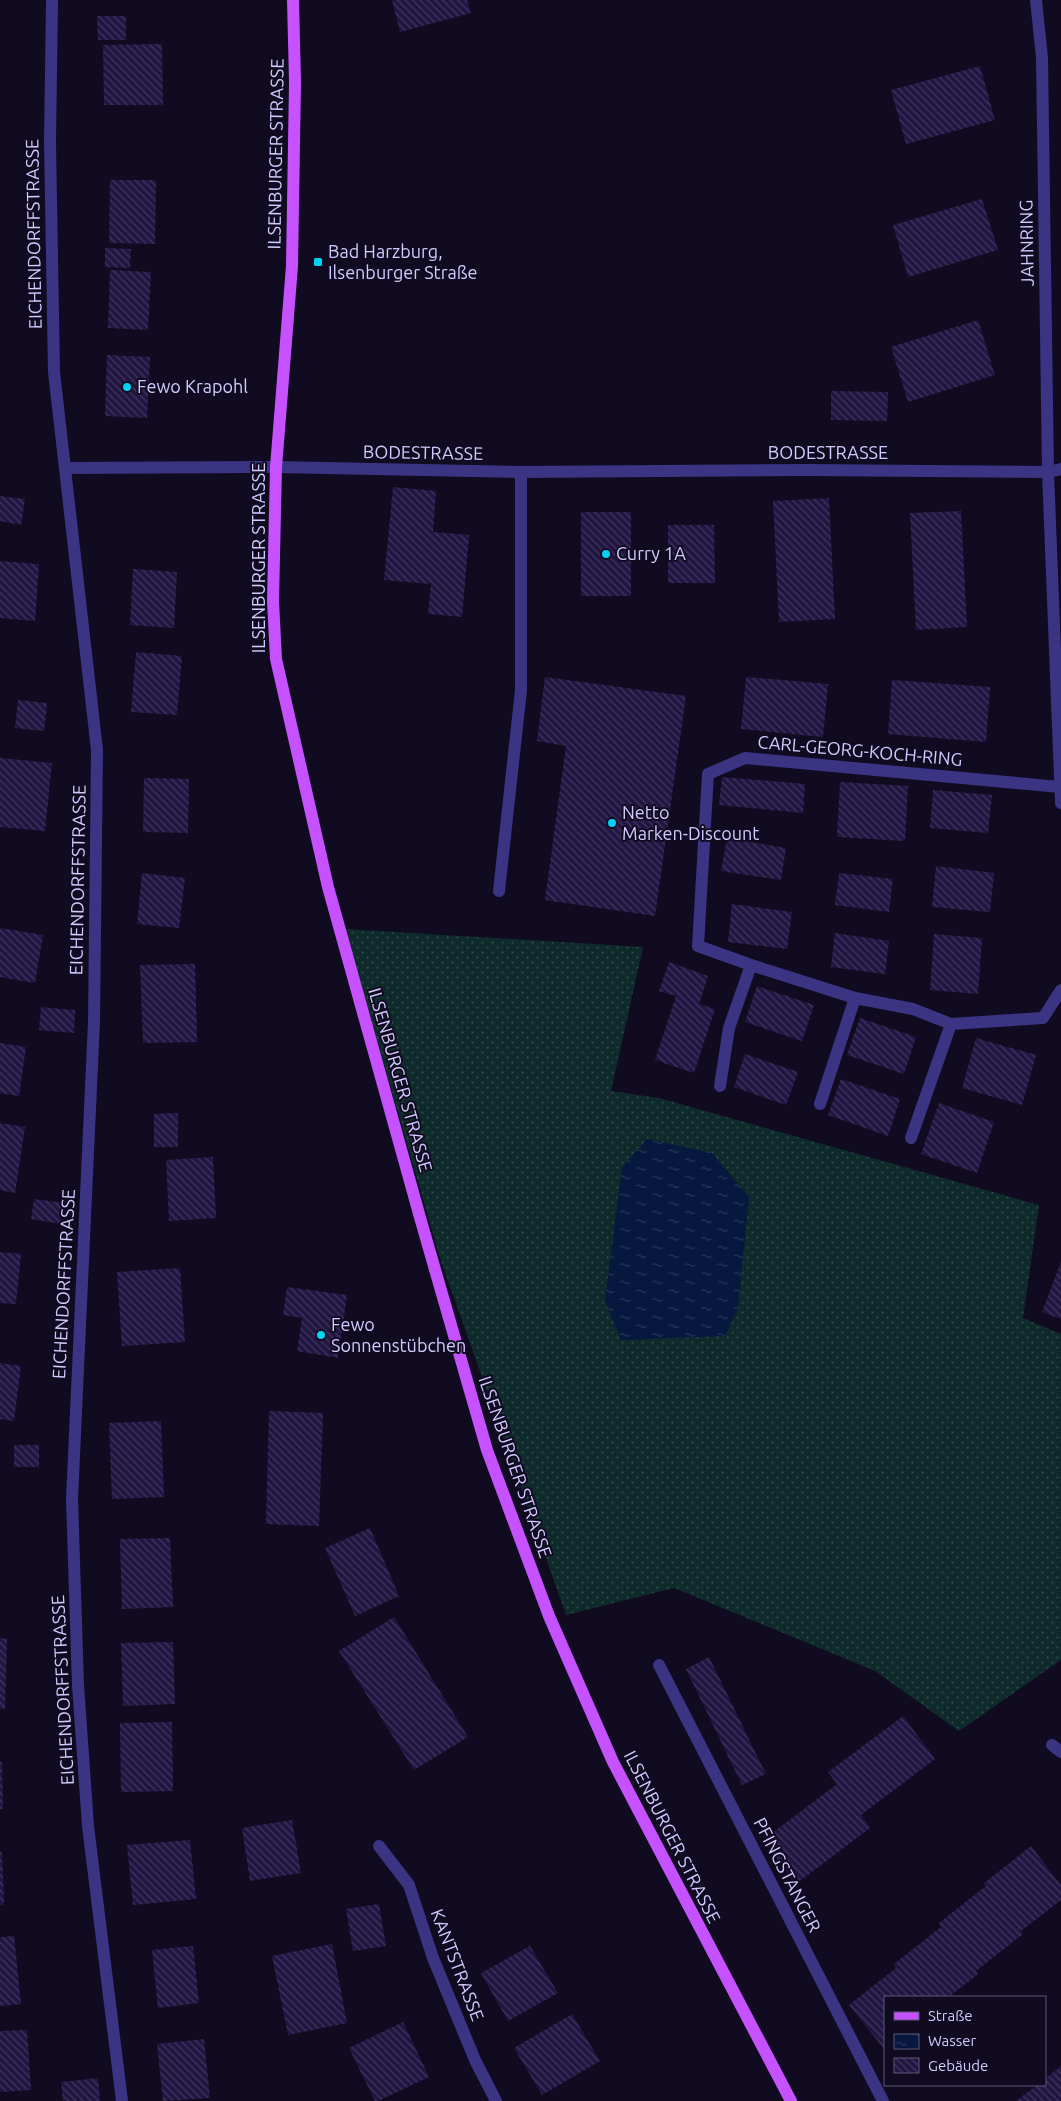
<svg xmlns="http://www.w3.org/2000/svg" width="1061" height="2101" viewBox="0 0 1061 2101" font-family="Ubuntu,sans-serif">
<defs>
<pattern id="grass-dots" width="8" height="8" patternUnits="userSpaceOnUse" patternTransform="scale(1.25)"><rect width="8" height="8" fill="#0e2a2a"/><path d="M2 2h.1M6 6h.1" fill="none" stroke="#30484a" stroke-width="1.8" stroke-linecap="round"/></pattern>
<pattern id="water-ripples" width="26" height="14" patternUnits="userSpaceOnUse" patternTransform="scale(1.25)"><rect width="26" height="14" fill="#06183e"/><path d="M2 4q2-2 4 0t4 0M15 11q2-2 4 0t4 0" fill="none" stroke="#29385b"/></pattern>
<pattern id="building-back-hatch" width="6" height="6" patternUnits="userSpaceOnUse" patternTransform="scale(1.25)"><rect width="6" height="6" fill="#211642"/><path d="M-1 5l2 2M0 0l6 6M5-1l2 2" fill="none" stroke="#40375e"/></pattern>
</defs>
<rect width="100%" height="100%" fill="#100b20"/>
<polygon fill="url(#grass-dots)" points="345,929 643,947 611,1091 659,1098 1039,1205 1023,1318 1061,1334 1061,1660 959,1731 875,1671 674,1588 566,1615 441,1261"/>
<polygon fill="url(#water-ripples)" points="647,1139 712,1153 749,1197 738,1308 725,1336 621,1340 605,1301 622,1168"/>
<g fill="url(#building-back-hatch)">
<polygon points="392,0 467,0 471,13 400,32"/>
<polygon points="97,16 126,16 126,40 98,40"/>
<polygon points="162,44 163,105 104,105 103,45"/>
<polygon points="980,66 995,120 906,144 891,90"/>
<polygon points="110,180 156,180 155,244 109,243"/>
<polygon points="982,199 998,250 908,277 893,225"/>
<polygon points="105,248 131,249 130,268 105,267"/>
<polygon points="110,270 151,272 148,330 108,328"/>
<polygon points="978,320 995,375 908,402 891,347"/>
<polygon points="107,355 150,357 147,418 105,416"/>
<polygon points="831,391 888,392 887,421 831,420"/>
<polygon points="393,487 436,491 433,532 469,535 462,617 428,614 431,584 384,580"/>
<polygon points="0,496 25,499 21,525 0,521"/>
<polygon points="829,498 835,619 779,622 773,501"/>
<polygon points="961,511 967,627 916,630 910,513"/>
<rect x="581" y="512" width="50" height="84"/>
<polygon points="668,525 714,525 715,583 668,583"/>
<polygon points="0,561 39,564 35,621 0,618"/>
<polygon points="133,569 177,572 174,628 130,625"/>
<polygon points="136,652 182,656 177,715 131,712"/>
<polygon points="545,677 686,696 655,916 545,900 566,746 537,741"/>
<polygon points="746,677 828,684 823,737 741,729"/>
<polygon points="892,680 990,687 986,742 888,734"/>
<polygon points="18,700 47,703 44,731 15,728"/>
<polygon points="0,758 52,763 45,831 0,827"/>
<polygon points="722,777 805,784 803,813 719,805"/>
<polygon points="144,778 189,779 188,833 143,832"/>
<polygon points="840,782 908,786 905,841 837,837"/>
<polygon points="933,790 992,795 988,833 930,828"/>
<polygon points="727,838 786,848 781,880 721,871"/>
<polygon points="936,866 994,873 990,912 932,907"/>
<polygon points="142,873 185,878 179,928 137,924"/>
<polygon points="839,873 893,879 889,912 835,905"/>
<polygon points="732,904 792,912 787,949 728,942"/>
<polygon points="0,928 43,935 35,983 0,977"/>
<polygon points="835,933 889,941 885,974 831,967"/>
<polygon points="934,934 982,938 978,994 930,990"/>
<polygon points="669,962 708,976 699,1004 715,1009 694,1073 655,1060 676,996 659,991"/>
<polygon points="195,964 197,1042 143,1043 140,965"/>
<polygon points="757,986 814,1005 802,1041 745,1022"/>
<polygon points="41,1007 75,1010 74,1033 39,1030"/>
<polygon points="860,1018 916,1037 904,1074 847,1055"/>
<polygon points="976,1038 1036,1055 1022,1105 962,1088"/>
<polygon points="0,1043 26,1047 19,1096 0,1093"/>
<polygon points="745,1054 798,1072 786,1105 734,1087"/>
<polygon points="841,1079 900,1099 888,1136 828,1115"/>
<polygon points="939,1103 994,1122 977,1173 921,1154"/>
<polygon points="178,1113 178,1147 154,1147 154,1114"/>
<polygon points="0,1123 25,1127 15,1193 0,1190"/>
<polygon points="213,1157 216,1218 169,1221 166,1160"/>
<polygon points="34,1199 64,1203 60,1224 31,1219"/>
<polygon points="0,1252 21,1254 16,1304 0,1303"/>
<polygon points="1061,1262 1061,1319 1042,1312"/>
<polygon points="180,1268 185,1342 122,1346 117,1272"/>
<polygon points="287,1287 347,1295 338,1358 297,1351 302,1318 283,1315"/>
<polygon points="0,1363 21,1366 14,1421 0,1419"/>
<polygon points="269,1411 323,1413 319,1526 266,1524"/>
<polygon points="161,1421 164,1497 112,1499 109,1423"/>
<rect x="14" y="1445" width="25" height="22"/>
<polygon points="370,1528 399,1596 355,1616 325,1548"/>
<polygon points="170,1538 173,1607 122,1609 120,1539"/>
<polygon points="394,1617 468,1737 414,1770 339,1651"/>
<polygon points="0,1638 7,1639 5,1709 0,1709"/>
<polygon points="173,1642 175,1704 123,1706 121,1643"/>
<polygon points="709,1657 766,1774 742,1785 686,1669"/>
<polygon points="903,1716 935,1759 861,1815 870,1828 796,1884 763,1840 837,1784 828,1772"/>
<polygon points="172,1722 173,1791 121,1792 120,1723"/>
<polygon points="0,1762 2,1762 3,1809 0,1809"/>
<polygon points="292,1820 301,1873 250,1881 242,1828"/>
<polygon points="190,1840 196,1899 133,1905 127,1845"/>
<polygon points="1031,1846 1061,1885 1061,1900 1021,1931 1023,1934 976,1971 978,1974 949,1997 885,1997 885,2050 849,2005 896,1968 894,1964 941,1927 939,1923 986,1886 984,1883"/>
<polygon points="0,1852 2,1852 4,1904 0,1905"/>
<polygon points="379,1904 386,1946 353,1951 346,1909"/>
<polygon points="14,1936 21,2004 0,2006 0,1937"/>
<polygon points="332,1944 347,2023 288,2035 272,1956"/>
<polygon points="193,1946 199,2003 158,2008 152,1950"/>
<polygon points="530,1946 558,1993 508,2021 481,1973"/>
<polygon points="572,2014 600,2061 542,2095 514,2048"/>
<polygon points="403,2022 429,2077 378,2101 375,2101 349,2048"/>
<polygon points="27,2030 31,2090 0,2092 0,2031"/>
<polygon points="204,2039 210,2098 163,2101 157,2044"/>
<polygon points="1061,2066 1061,2101 1016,2101 1037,2085 1045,2085 1045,2079"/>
<polygon points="98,2078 100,2101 63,2101 61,2082"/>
</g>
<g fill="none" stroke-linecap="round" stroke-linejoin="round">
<g stroke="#3a3482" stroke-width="12">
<polyline points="52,0 50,142 54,372 97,750 94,1022 72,1499 78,1685 88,1826 122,2101"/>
<polyline points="1036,0 1042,58 1048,472 1061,469"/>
<polyline points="65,468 276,467 521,472 808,470 1048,472 1061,803"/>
<polyline points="1060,787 745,758 708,774 698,946 751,965 855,998 913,1009 951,1024 1043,1018 1061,990"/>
<polyline points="499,891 521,690 521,472"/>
<polyline points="720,1086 729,1028 751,965"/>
<polyline points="820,1104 855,998"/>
<polyline points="911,1138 951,1024"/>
<polyline points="659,1665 883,2101"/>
<polyline points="1052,1745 1061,1752"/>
<polyline points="379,1846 409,1885 433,1958 475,2060 496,2101"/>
</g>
<polyline stroke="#c551ff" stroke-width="12" points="293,0 295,82 292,266 276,467 273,601 276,659 328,887 421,1221 487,1450 549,1616 613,1762 791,2101"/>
</g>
<g fill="#00d2f5" stroke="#100b20" stroke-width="2">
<rect x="313" y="257" width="10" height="10" rx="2.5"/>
<circle cx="127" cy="387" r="5"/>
<circle cx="606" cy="554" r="5"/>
<circle cx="612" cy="823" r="5"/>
<circle cx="321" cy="1335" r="5"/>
</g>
<g text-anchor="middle" stroke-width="4" stroke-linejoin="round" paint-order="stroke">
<g font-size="18" fill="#d3caff" stroke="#100b20">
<text transform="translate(276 154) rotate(-89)" y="6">ILSENBURGER STRASSE</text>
<text transform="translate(34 234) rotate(-91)" y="6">EICHENDORFFSTRASSE</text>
<text transform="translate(1027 243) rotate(-91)" y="6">JAHNRING</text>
<text transform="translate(423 453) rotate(1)" y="6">BODESTRASSE</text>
<text x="828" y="459">BODESTRASSE</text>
<text transform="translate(259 558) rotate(-90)" y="6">ILSENBURGER STRASSE</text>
<text transform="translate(860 751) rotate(5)" y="6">CARL-GEORG-KOCH-RING</text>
<text transform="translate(78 880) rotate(-89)" y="6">EICHENDORFFSTRASSE</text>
<text transform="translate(400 1080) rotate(74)" y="6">ILSENBURGER STRASSE</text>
<text transform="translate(64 1284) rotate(-87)" y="6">EICHENDORFFSTRASSE</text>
<text transform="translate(515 1467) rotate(71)" y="6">ILSENBURGER STRASSE</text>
<text transform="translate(63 1690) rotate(-93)" y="6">EICHENDORFFSTRASSE</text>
<text transform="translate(672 1837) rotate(63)" y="6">ILSENBURGER STRASSE</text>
<text transform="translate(787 1875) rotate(63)" y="6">PFINGSTANGER</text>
<text transform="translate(457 1965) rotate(69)" y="6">KANTSTRASSE</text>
</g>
<g font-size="18" fill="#d3caff" stroke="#100b20" text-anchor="start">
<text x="328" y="258">Bad Harzburg,<tspan x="328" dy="21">Ilsenburger Straße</tspan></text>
<text x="137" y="393">Fewo Krapohl</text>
<text x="616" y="560">Curry 1A</text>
<text x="622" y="819">Netto<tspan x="622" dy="21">Marken-Discount</tspan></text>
<text x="331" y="1331">Fewo<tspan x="331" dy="21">Sonnenstübchen</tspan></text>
</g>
</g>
<rect x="884" y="1996" width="162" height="90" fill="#100b20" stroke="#5e5779"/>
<rect x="894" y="2012" width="25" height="8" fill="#c551ff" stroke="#5e5779"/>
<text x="928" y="2021" font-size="15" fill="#d3caff">Straße</text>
<rect x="894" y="2034" width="25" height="15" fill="url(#water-ripples)" stroke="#5e5779"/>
<text x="928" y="2046" font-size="15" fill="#d3caff">Wasser</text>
<rect x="894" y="2058" width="25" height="15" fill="url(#building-back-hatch)" stroke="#5e5779"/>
<text x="928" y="2071" font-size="15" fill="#d3caff">Gebäude</text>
</svg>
